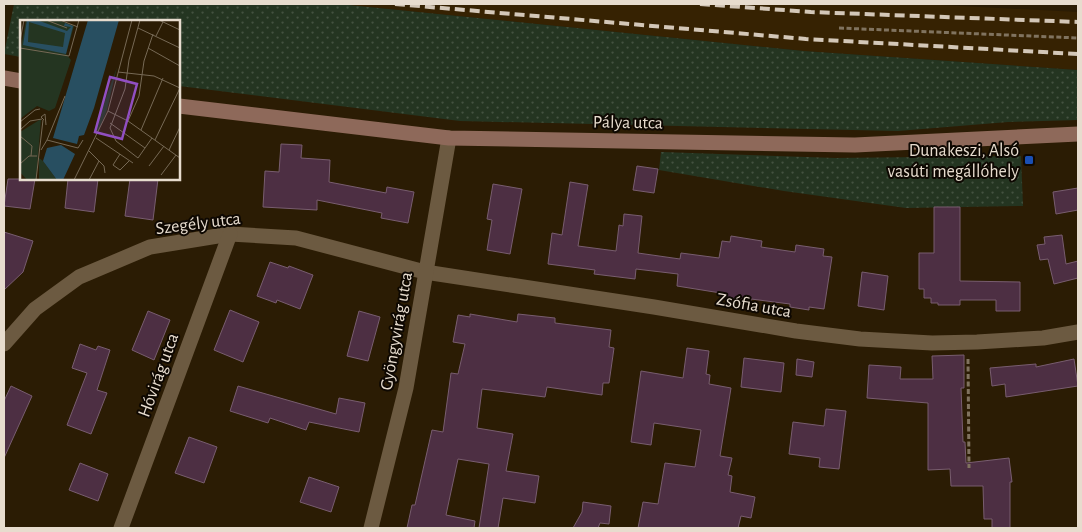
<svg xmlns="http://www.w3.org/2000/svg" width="1082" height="532" viewBox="0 0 1082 532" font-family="'Alegreya Sans',sans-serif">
<defs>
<pattern id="grass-dots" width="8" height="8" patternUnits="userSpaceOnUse" patternTransform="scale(1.25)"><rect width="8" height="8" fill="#243521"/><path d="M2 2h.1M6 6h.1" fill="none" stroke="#445240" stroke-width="1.8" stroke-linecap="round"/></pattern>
</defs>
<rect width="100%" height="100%" fill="#2b1c04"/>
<polygon fill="#362202" points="339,4 922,4 1078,12 1078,70 804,51"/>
<g fill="url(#grass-dots)">
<polygon points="14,4 339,4 804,51 1078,70 1078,120 1008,122 898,131 460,121 179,86 179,21 21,21 21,57 4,54"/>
<polygon points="661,152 835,158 1021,156 1023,206 906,208 784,191 659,170"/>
</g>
<g fill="#4d2f43" stroke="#785d6f">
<polygon points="281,144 302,145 301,158 330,160 329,182 386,193 387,187 414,192 408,223 381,218 382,213 317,200 317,210 263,207 265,171 279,172"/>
<polygon points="637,166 658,169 654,193 633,190"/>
<polygon points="8,179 35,179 30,209 4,206"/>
<polygon points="68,179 98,179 94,212 65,208"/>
<polygon points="130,179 158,179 153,220 125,216"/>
<polygon points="570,182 588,185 578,246 616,251 619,225 623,226 624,214 642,216 638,253 680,259 681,253 719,258 722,241 730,242 731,236 762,241 761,247 795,252 796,245 824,249 823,256 832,257 824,309 809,307 809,310 790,307 790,304 751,299 751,301 726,298 727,294 677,286 678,274 636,269 635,279 594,274 595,270 548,264 552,233 562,235"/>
<polygon points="493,184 522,189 510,254 487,250 492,220 487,219"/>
<polygon points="1078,188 1078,210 1056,214 1053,192"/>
<polygon points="934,207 960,207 960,281 1020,282 1020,311 996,311 996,300 960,300 960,305 938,305 938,303 931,303 931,298 924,298 924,289 919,289 919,253 934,253"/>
<polygon points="4,232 33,241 23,272 4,290"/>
<polygon points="1062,235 1066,264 1078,261 1078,278 1054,284 1048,259 1040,260 1037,245 1045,244 1044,237"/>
<polygon points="270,262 288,268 289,266 313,275 300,309 277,300 276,303 257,296"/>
<polygon points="862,272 888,276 884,310 858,306"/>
<polygon points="230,310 259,322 243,362 214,350"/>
<polygon points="148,311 170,320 154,360 132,350"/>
<polygon points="359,311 380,317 368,361 347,356"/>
<polygon points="470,314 517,322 518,314 555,318 555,323 611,330 609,347 614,348 609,383 603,383 602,395 547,387 545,397 482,389 477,428 513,434 506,471 539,476 535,503 503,498 498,528 479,528 489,464 458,459 446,515 475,521 474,528 407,528 412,505 415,505 432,430 443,432 451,373 458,374 465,344 453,342 458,315 470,317"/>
<polygon points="80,344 96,350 98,346 110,350 97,390 107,393 91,434 67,425 87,373 72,368"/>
<polygon points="687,348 709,351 706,374 710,375 709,384 731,388 720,456 732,458 728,475 732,476 730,492 755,497 751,518 741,516 738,528 638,528 643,502 658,504 665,463 695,467 701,430 654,423 651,445 631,442 641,371 683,378"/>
<polygon points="964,355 964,388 961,388 963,442 965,442 966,463 1009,458 1012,482 1010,482 1010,528 992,528 992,519 984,519 983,486 951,486 950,469 928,470 928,403 867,398 869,365 901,367 900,379 933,379 932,356"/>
<polygon points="744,358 784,363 781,392 741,387"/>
<polygon points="797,359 814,362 812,377 796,375"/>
<polygon points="1074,359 1078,386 1006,397 1005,384 992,386 990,368 1036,364 1036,367"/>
<polygon points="11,386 32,396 4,458 4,401"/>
<polygon points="238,386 336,414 339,398 365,403 359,432 309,422 306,430 270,418 268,423 230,411"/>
<polygon points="826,409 846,411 839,469 819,467 820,458 789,454 793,422 824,426"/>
<polygon points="189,437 217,447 204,483 175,473"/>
<polygon points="80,463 108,474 98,501 69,490"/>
<polygon points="309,477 339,487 331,512 300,502"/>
<polygon points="583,502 611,506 609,524 600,523 598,528 573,528 582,512"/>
</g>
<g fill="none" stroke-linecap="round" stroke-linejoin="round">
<g stroke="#80735f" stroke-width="3" stroke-dasharray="5 2.5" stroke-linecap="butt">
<polyline points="839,28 1078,38"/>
<polyline points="968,359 969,468"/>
</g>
<g stroke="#6c5a41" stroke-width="15">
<polyline points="4,344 35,309 79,277 150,247 230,234 296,238 425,272 654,307 796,331 860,339 932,343 977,342 1043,338 1078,332"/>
<polyline points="121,528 230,234"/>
<polyline points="371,528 406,388 449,138"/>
</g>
<g stroke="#8e695a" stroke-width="15">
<polyline points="4,78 21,81"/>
<polyline points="179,106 449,138 855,145 1078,134"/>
</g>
<g stroke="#d3c7b8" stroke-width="4" stroke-dasharray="10 5" stroke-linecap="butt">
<polyline points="395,4 806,39 1078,54"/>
<polyline points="700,4 811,12 1078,22"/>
</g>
</g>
<rect fill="#1a4fb4" stroke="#0e0802" stroke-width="2" x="1024" y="155" width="10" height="10" rx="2.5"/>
<g text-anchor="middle" stroke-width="4" stroke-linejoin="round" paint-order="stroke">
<g font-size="18" fill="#e7dcce" stroke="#0e0802">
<text transform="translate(628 122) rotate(1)" y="6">Pálya utca</text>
<text transform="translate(198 223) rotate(-7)" y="6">Szegély utca</text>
<text transform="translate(754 305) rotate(10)" y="6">Zsófia utca</text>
<text transform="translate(396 331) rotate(-80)" y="6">Gyöngyvirág utca</text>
<text transform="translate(158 375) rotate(-70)" y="6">Hóvirág utca</text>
</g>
<g font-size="18" fill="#e7dcce" stroke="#0e0802" text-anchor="end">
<text x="1019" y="156">Dunakeszi, Alsó<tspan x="1019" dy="21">vasúti megállóhely</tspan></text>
</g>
</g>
<g transform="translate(20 20)">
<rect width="160" height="160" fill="#2b1c04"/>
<path d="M 97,47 L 87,90 L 78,112 L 74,111 ZM 21,99 L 16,160 L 7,160 L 0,152 L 0,112 ZM 19,138 L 23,141 L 37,160 L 19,160 Z" fill="#243521"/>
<path d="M 6,0 L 38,0 L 54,6 L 46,34 L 51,40 L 35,88 L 29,91 L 17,86 L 0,99 L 0,32 Z" fill="#243521"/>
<path d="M 7,0 L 17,0 L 47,11 L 51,7 L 44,6 L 45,3 L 53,6 L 46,34 L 3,25 ZM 9,2 L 45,13 L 43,27 L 8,22 ZM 68,0 L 99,0 L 74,88 L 64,115 L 59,116 L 57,124 L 33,118 ZM 41,125 L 55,134 L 43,160 L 37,160 L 23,141 L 27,128 Z" fill="#284f61" fill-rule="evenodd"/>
<path fill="none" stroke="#766955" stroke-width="1" d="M 26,0 L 47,8M 40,0 L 58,7M 120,0 L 109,40 L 105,69 L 90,108 L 96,121 L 118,138 L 132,118M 139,0 L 160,10M 118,8 L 160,28M 136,16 L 143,2M 0,21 L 4,0M 0,28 L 49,36 L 59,0M 128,28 L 160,46M 98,52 L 134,56 L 160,68M 88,91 L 108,101 L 160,138M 24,100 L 21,97 L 25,94 L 26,105M 108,101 L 119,76 L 124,41 L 133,14M 0,102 L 15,90 L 20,89M 90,103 L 125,128M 0,110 L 10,101 L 22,99M 121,110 L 143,58M 0,116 L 12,126 L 11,136M 76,118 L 113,143M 27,120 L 45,76M 135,120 L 160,68M 21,130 L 27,120 L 58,128 L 63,120M 149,130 L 160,107M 69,131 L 84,146 L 85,153M 100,134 L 93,145 L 100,150 L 109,141M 0,144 L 9,136 L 17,136M 129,146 L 144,126M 141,155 L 156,135M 16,160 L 23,100M 54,160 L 88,91 L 112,0M 69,160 L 79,141"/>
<path fill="#914fc2" fill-opacity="0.15" stroke="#914fc2" stroke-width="2.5" d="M 90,57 L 117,64 L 102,119 L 75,112 Z"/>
<rect width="160" height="160" fill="none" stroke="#e7dcce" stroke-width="2.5"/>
</g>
<rect width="1082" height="532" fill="none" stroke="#e7dcce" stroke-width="10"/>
</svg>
